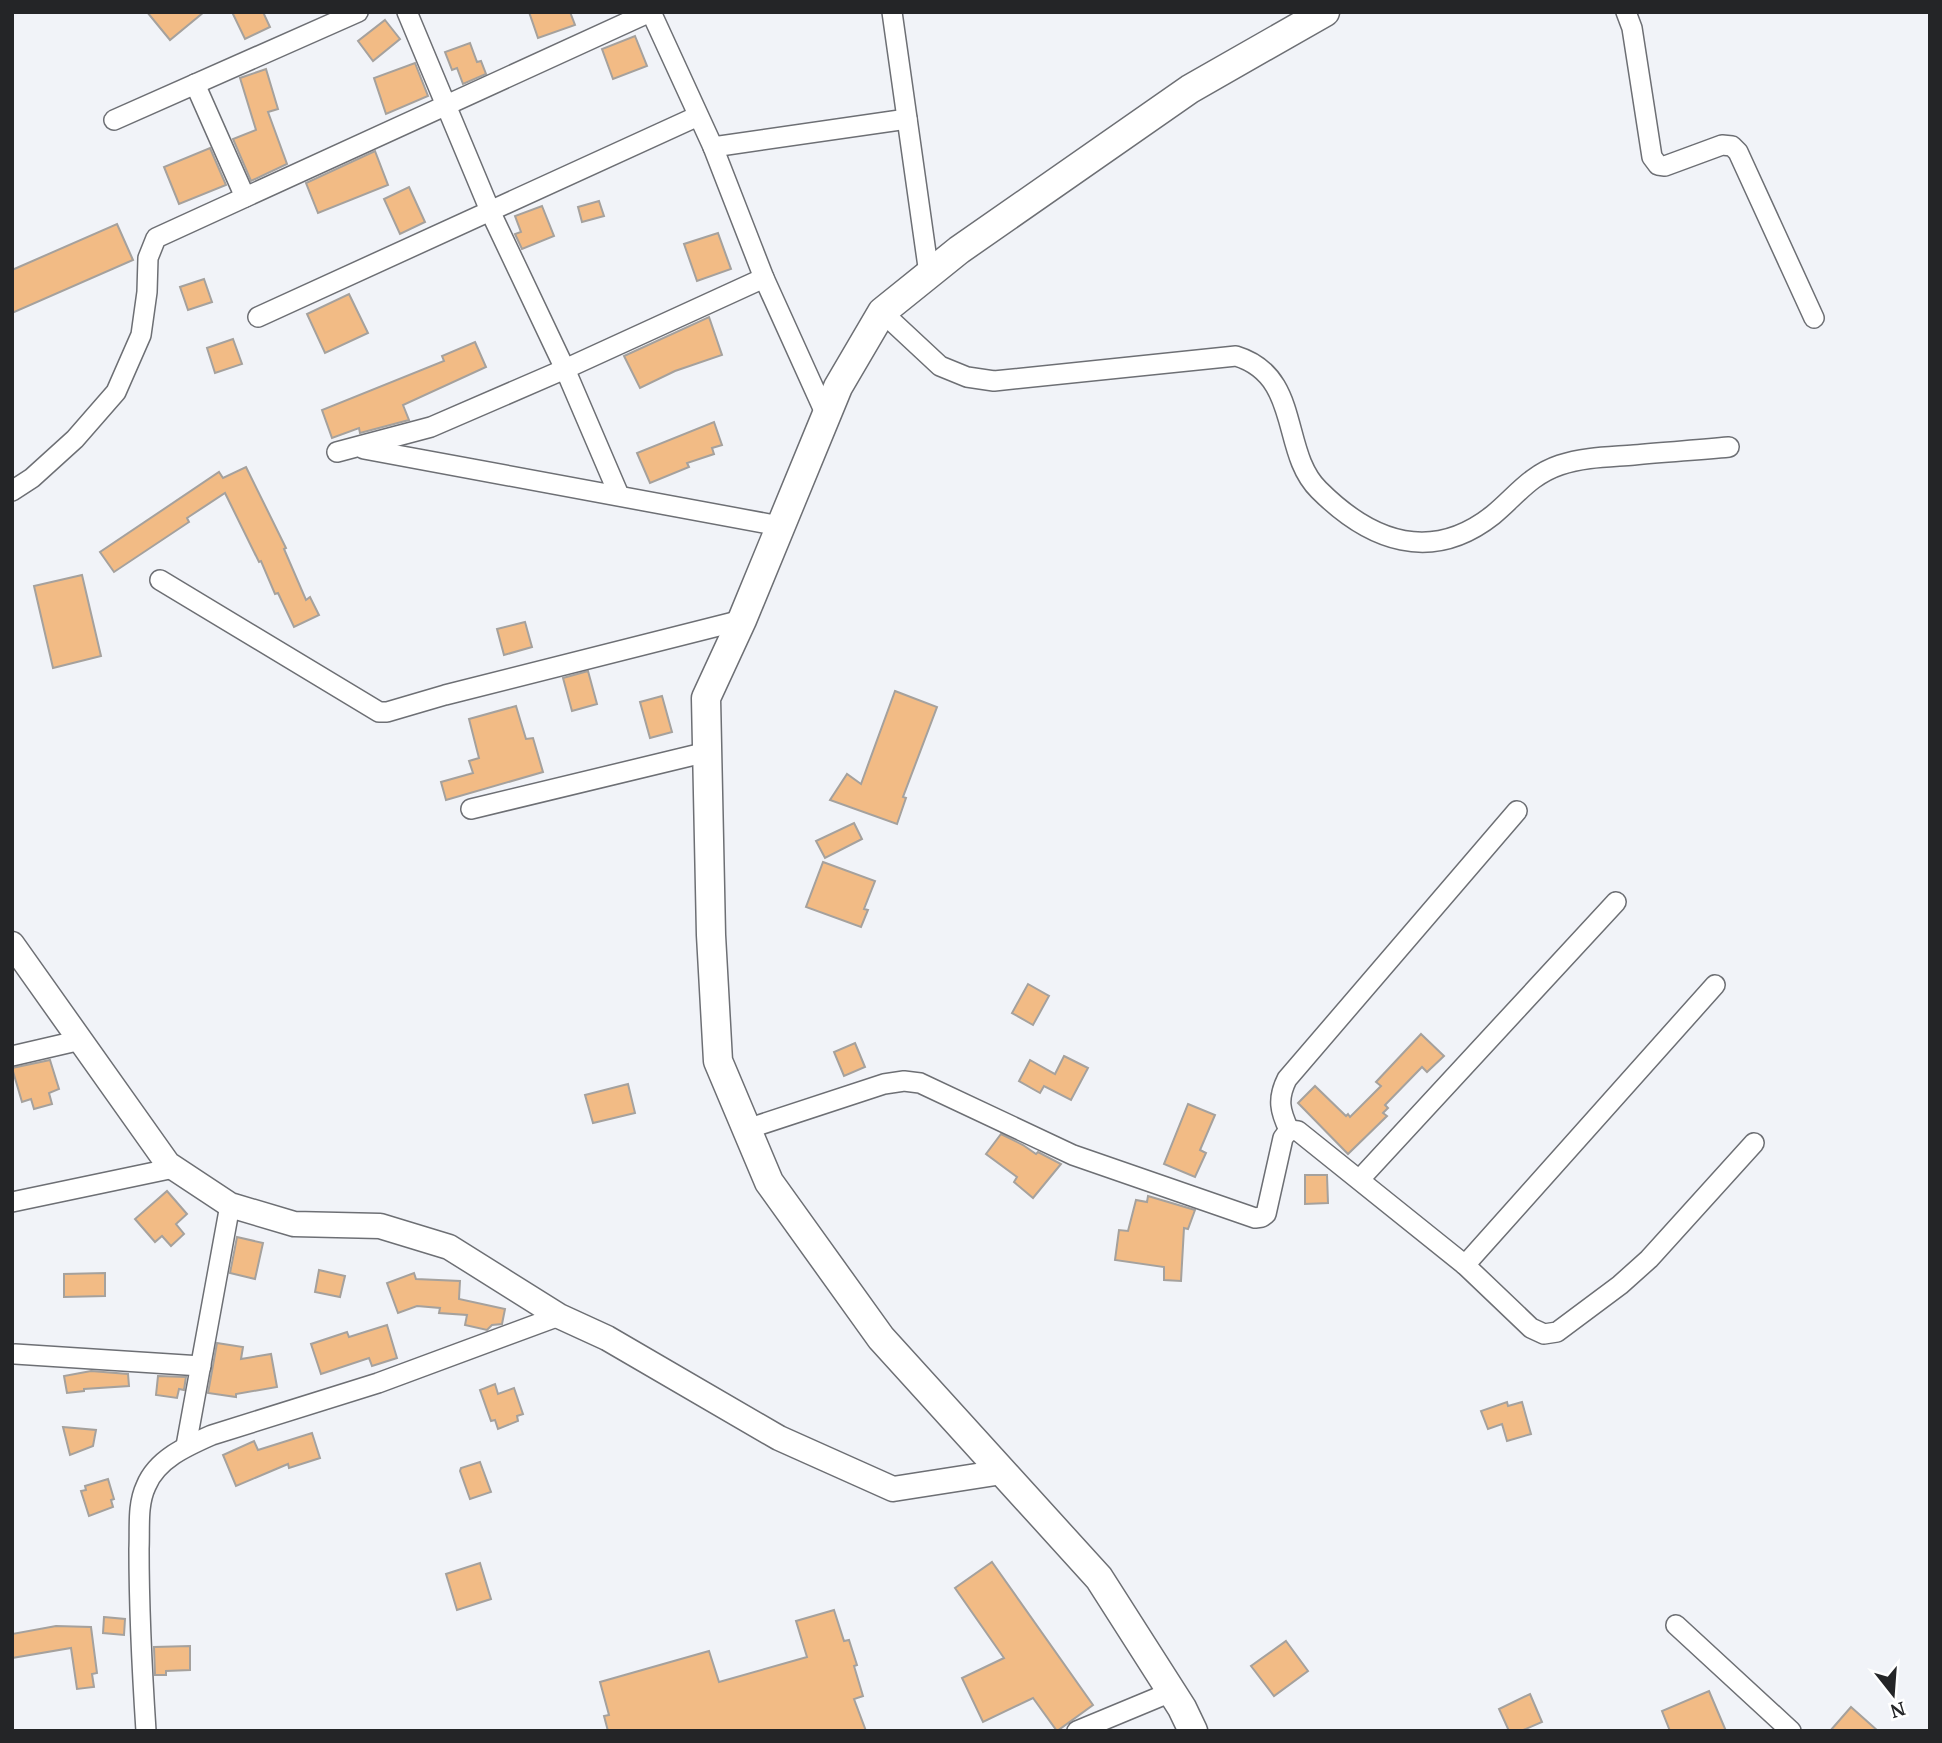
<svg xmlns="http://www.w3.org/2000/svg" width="1942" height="1743" viewBox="0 0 1942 1743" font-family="'PT Serif',serif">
<rect width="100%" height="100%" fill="#f1f3f8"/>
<g fill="#f2bb85" stroke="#a5a19d" stroke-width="2">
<polygon points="147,12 204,12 170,40"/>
<polygon points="232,12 263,12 270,27 245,39"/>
<polygon points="529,12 570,12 575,25 538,38"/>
<polygon points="385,20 400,39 373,61 358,41"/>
<polygon points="635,36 647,66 613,79 602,49"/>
<polygon points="470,43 477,62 481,61 486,74 463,84 457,68 452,70 445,52"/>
<polygon points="415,63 428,96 386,114 374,78"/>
<polygon points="266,69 278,109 268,112 287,164 251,181 233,139 256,130 240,78"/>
<polygon points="210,148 226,185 179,204 164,167"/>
<polygon points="375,151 388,185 318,213 306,183"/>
<polygon points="409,187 425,222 400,234 384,199"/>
<polygon points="599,201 604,216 582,222 578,207"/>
<polygon points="542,206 554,236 522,249 515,234 521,232 515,216"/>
<polygon points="117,224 133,260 12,313 12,270"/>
<polygon points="718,233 731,269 697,281 684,244"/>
<polygon points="204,279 212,302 188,310 180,287"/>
<polygon points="349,294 368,333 325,353 307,314"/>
<polygon points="709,317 722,355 675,371 640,388 624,356"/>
<polygon points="233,339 242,364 215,373 207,348"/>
<polygon points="475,342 486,367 403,405 409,420 360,433 359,428 332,438 322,410 444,361 442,356"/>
<polygon points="714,422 722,445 712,448 714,454 687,463 689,467 650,483 637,453"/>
<polygon points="246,467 286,548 284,549 306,600 310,597 319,615 294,627 278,593 275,594 261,561 259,562 225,493 187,518 189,522 114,572 100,552 219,472 223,478"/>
<polygon points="82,575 101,656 53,668 34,586"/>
<polygon points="525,622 532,647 504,655 497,629"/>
<polygon points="588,671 597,704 572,711 563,678"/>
<polygon points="895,691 937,707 903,797 906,798 897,824 830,800 847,774 861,784"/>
<polygon points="662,696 672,732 650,738 640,702"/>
<polygon points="516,706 526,739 533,738 543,772 446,800 441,782 473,773 469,761 479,758 469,719"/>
<polygon points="854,823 862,839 825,858 816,841"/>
<polygon points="823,862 875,881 864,909 868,910 861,927 806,907"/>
<polygon points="1028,984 1049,996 1033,1025 1012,1013"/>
<polygon points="1421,1034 1444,1056 1427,1072 1422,1067 1385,1105 1388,1108 1383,1113 1387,1116 1348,1154 1298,1103 1315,1086 1346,1116 1348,1114 1350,1117 1381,1086 1376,1082"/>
<polygon points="855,1043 865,1067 844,1076 834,1052"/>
<polygon points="1064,1056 1088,1068 1071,1100 1044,1086 1040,1093 1019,1081 1030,1060 1055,1074"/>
<polygon points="50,1060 59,1089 49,1093 52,1104 34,1109 31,1099 22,1102 12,1068"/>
<polygon points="628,1084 635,1113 593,1123 585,1095"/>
<polygon points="1188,1104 1215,1115 1200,1150 1206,1153 1195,1177 1164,1164"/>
<polygon points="1001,1134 1023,1145 1036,1154 1038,1152 1061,1164 1033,1198 1014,1182 1017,1177 986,1154"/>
<polygon points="1305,1175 1327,1175 1328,1203 1305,1204"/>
<polygon points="167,1191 187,1214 176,1224 184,1234 171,1246 162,1236 155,1242 135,1219"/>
<polygon points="1148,1196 1195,1210 1188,1229 1184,1228 1181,1281 1164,1280 1164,1267 1115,1260 1119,1230 1128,1231 1136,1200 1147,1202"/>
<polygon points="237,1237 263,1243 255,1279 230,1273"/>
<polygon points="319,1270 345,1276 340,1297 315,1292"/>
<polygon points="105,1273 105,1296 64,1297 64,1274"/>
<polygon points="414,1273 416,1279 460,1281 459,1299 505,1309 502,1324 492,1325 487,1330 465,1325 467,1315 439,1313 440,1308 417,1306 398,1313 387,1283"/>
<polygon points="387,1325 397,1358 372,1366 369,1358 321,1374 311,1344 347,1332 349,1337"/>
<polygon points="217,1343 243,1347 241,1359 271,1354 277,1387 236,1394 236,1397 208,1393"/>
<polygon points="91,1371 128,1374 129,1386 84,1389 84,1391 67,1393 64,1376"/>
<polygon points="158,1376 186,1377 184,1390 179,1389 177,1398 156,1395"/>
<polygon points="495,1384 498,1394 514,1388 523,1414 517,1416 518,1421 498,1429 495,1420 491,1421 480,1390"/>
<polygon points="1507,1402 1508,1406 1522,1402 1531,1434 1507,1441 1502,1424 1488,1429 1481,1411"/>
<polygon points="63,1427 96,1430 93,1446 70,1455"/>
<polygon points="312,1433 320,1458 289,1468 288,1464 236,1486 223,1455 254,1441 258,1450"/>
<polygon points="480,1462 491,1492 470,1499 460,1471 461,1468"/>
<polygon points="108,1479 114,1499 111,1500 113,1507 89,1516 81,1491 86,1490 85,1486"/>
<polygon points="992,1562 1093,1705 1057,1731 1033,1698 983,1722 962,1678 1004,1658 955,1588"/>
<polygon points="480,1563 491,1599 457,1610 446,1574"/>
<polygon points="834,1610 844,1641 849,1640 857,1665 854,1666 863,1696 854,1699 866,1731 608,1731 604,1716 609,1715 600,1682 709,1651 719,1682 807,1657 796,1621"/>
<polygon points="104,1617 125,1619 124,1635 103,1633"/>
<polygon points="56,1626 91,1627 97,1673 92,1674 94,1687 77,1689 71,1648 12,1658 12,1634"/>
<polygon points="1286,1641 1308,1671 1274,1696 1251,1666"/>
<polygon points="190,1646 190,1670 166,1671 166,1675 155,1675 154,1647"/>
<polygon points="1709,1691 1726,1731 1670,1731 1662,1711"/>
<polygon points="1530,1694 1542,1722 1521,1731 1509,1731 1499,1709"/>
<polygon points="1851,1707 1878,1731 1830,1731"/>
</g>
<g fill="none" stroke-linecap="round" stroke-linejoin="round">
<g stroke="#6d6f74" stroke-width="22">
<g id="minor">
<polyline points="407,12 491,213 565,369 619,495"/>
<polyline points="651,12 713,147 764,278 826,415"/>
<polyline points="892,12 929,274"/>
<polyline points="1626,12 1632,28 1652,157 1658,165 1665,166 1722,145 1732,146 1738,152 1814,318"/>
<polyline points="195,84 245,197"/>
<polyline points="114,120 358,12"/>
<polyline points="713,147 907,119"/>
<path d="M 882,312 L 940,366 L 967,377 L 994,381 L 1236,356 C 1302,376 1280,452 1319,490 C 1370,541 1431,564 1493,515 C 1516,496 1530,475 1560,465 C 1584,457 1609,457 1634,455 C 1665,452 1697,450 1729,447"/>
<polyline points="258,317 698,116"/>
<polyline points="364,449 780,526"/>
<polyline points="337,452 431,427 565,369 764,278"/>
<polyline points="12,491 32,478 75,439 116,392 141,335 147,292 148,258 156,238 650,12"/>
<polyline points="160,580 379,712 387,712 445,695 742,620"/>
<polyline points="471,809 707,752"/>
<polyline points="12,1056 81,1040"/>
<polyline points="747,1129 884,1084 904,1081 920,1083 1073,1155 1255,1218 1262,1217 1266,1214 1283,1138 1289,1130 1298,1131 1465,1265 1531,1328 1544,1334 1557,1332 1620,1285 1649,1259 1754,1143"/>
<path d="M 1289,1130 C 1280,1111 1277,1099 1287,1079 L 1517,811"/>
<polyline points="1360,1179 1616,902"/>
<polyline points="12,1202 174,1168"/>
<polyline points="1465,1265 1715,985"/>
<polyline points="15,1354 201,1366"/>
<polyline points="186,1446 230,1205"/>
<polyline points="1676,1625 1791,1731"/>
<path d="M 146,1731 C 142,1670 139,1610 139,1549 C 140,1528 137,1505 146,1486 C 157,1459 187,1446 212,1435 L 378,1383 L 559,1316"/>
<polyline points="1077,1731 1171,1692"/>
</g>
</g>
<g stroke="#6d6f74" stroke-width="27">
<polyline id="tertiary" points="12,944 168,1164 230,1205 294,1224 380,1226 449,1247 559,1316 607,1338 779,1438 893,1489 1002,1472"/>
</g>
<g stroke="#6d6f74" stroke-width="31">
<polyline id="secondary" points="1193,1731 1182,1708 1099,1578 881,1338 769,1182 718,1061 711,935 706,698 742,620 838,387 882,312 959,250 1190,89 1325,12"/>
</g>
<use href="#minor" stroke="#fff" stroke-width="19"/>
<use href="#tertiary" stroke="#fff" stroke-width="24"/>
<use href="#secondary" stroke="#fff" stroke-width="28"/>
</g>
<rect width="1942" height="1743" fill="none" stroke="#242527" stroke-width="28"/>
<g transform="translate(1893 1694) rotate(163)" stroke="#ffffff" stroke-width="5" paint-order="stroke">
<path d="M0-5L12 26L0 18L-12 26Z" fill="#242527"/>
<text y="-10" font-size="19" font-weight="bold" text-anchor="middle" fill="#242527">N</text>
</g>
</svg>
